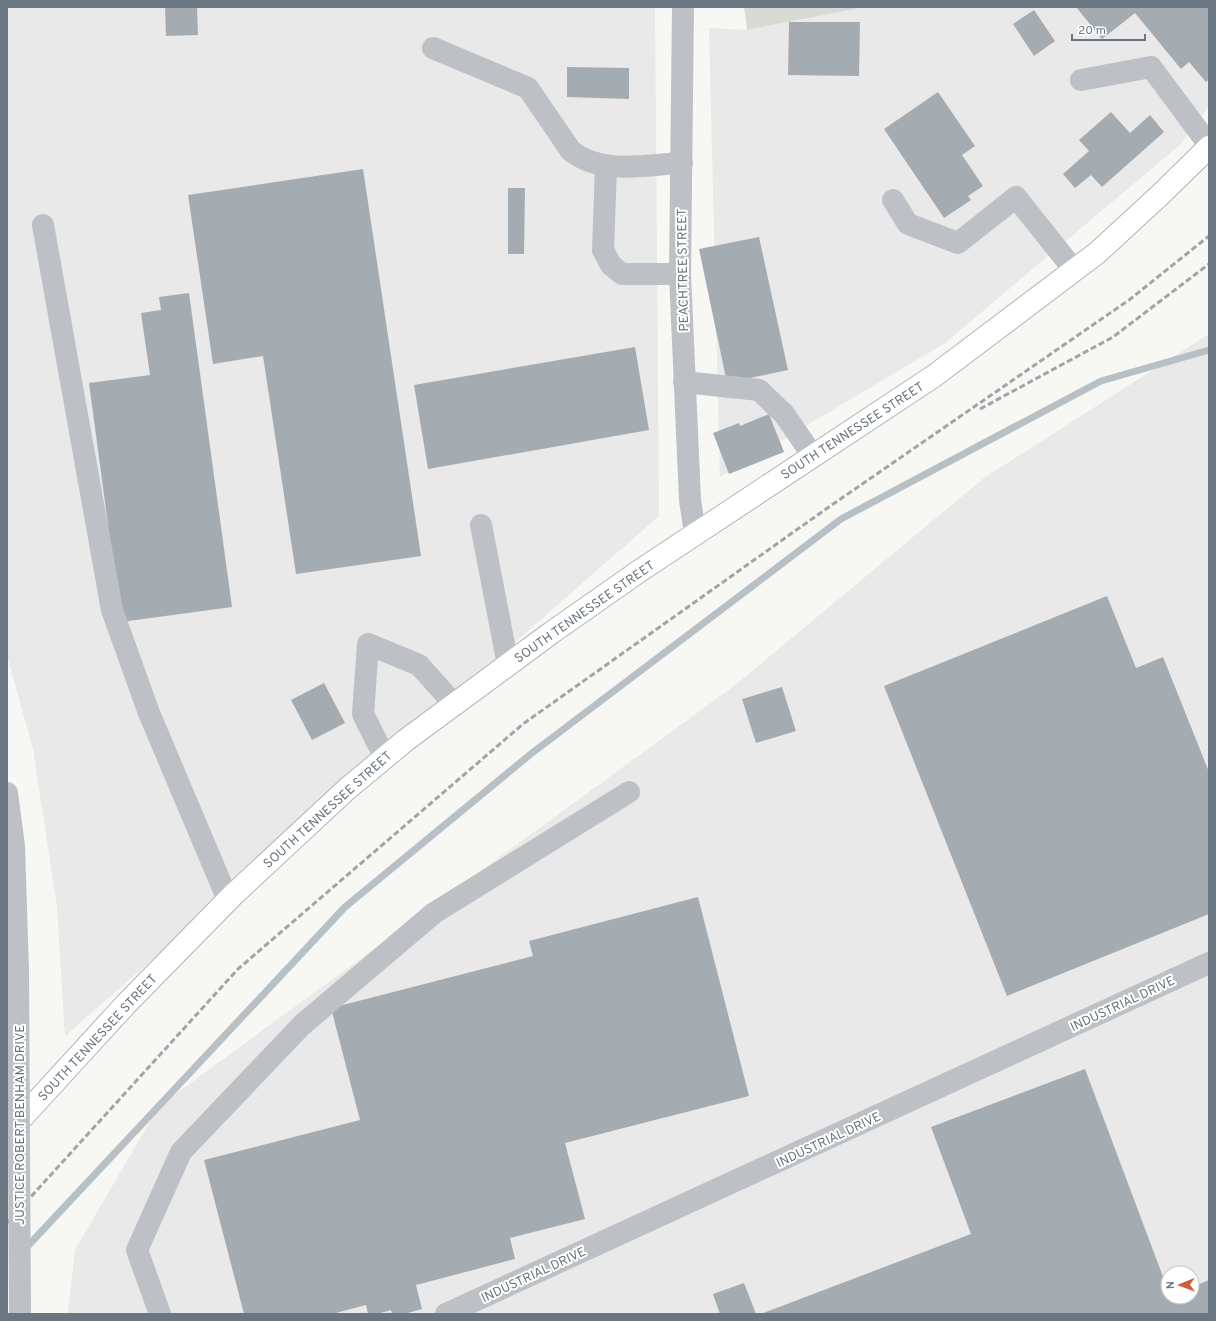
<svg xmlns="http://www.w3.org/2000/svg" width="1216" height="1321" viewBox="0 0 1216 1321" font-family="Overpass,sans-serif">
<rect width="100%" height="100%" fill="#f7f7f4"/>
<g fill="#e8e9e8" fill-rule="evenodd">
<polygon points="7,7 655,7 659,516 65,1036 57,907 33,749 7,655"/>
<polygon points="865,7 1209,7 1209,106 1182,143 945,343 720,477 709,28 747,30"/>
<path d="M 1209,334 L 1209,1314 L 68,1314 L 75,1250 L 159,1106 L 734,686 L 984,478 ZM 1168,1273 L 1192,1273 L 1192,1297 L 1168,1297 Z"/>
</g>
<polygon fill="#d7dbd4" points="744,7 865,7 747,30"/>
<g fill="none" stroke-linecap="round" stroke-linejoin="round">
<polyline stroke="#b7c1c5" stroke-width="7" points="25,1249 345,907 532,753 841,519 1101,381 1209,350"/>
</g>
<g fill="#a5acb1">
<polygon points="165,7 197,7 198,35 166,36"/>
<polygon points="1076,7 1209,7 1209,79 1206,82 1189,62 1181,69 1135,13 1102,39"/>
<polygon points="1034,10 1055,41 1034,56 1013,24"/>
<polygon points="789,22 860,22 859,76 788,75"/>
<polygon points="567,67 629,68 629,99 567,97"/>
<polygon points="938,92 975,146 962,155 983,186 968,196 971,200 944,218 884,129"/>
<polygon points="1111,112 1130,133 1150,115 1164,132 1102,187 1091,175 1075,188 1063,174 1089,151 1079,140"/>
<polygon points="363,169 421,556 296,574 263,356 213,364 188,195"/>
<polygon points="508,188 525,188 524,254 508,254"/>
<polygon points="759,237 788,370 727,383 699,249"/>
<polygon points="189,293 232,607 121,622 89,383 150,375 141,313 161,310 159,297"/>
<polygon points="635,347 649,430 428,469 414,385"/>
<polygon points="769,414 784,452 729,474 713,433 739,423 740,426"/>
<polygon points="1107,596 1136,668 1163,657 1209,772 1209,914 1007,996 884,686"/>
<polygon points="324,683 345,723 312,740 291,700"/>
<polygon points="782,687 796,731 756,743 742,699"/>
<polygon points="698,897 749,1096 565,1143 585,1219 510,1238 515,1259 416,1285 422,1309 404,1314 392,1314 391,1310 377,1314 368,1314 366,1305 332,1314 244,1314 204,1160 360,1120 331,1008 533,956 529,941"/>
<polygon points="1085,1069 1168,1290 1168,1297 1192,1297 1192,1287 1209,1280 1209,1314 761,1314 971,1234 931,1127"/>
<polygon points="744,1283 756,1314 720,1314 713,1294"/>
</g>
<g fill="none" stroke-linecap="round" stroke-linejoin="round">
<g stroke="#b1b5b8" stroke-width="24">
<polyline id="major" points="7,1134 126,1004 233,895 347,789 406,740 551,633 638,572 934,376 1097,253 1160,195 1209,147"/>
</g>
<g stroke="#bdc0c4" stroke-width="22">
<polyline points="683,7 680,274 690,500 695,533"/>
<path d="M 433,48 L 528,88 L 571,151 C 602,175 645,165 682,163"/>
<polyline points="1081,80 1151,67 1209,145"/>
<polyline points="606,167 603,250 611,265 622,274 680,274"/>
<polyline points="893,200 908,224 958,243 1016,197 1074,270"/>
<polyline points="43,225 112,610 149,713 228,900"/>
<polyline points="684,382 759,390 784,414 813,456"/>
<polyline points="481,525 508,665"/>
<polyline points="385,758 363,714 368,644 419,665 454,704"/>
<polyline points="7,793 14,846 18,970"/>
<polyline points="160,1314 137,1250 181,1152 302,1025 434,913 629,792"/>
<polyline points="446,1314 1209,963"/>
</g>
<use href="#major" stroke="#fff" stroke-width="22"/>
<g stroke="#9fa5aa" stroke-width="3" stroke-dasharray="6 3" stroke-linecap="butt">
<polyline points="980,409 1113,337 1209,264"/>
<polyline points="7,1223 238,969 523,724 826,509 1129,300 1209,236"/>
</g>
<polyline stroke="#bdc0c4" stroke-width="22" points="18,970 20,1314"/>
</g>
<g text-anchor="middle" stroke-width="4" stroke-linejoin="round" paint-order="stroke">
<g font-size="13" fill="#6a7782" stroke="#fff">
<text transform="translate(682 270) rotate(-91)" y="5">PEACHTREE STREET</text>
<text transform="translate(852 430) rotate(-33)" y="5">SOUTH TENNESSEE STREET</text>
<text transform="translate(584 611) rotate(-35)" y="5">SOUTH TENNESSEE STREET</text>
<text transform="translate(327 809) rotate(-42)" y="5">SOUTH TENNESSEE STREET</text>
<text transform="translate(1122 1003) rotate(-25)" y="5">INDUSTRIAL DRIVE</text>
<text transform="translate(97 1037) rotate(-47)" y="5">SOUTH TENNESSEE STREET</text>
<text transform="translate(19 1125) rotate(-90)" y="5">JUSTICE ROBERT BENHAM DRIVE</text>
<text transform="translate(828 1139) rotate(-25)" y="5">INDUSTRIAL DRIVE</text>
<text transform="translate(533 1274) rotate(-25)" y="5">INDUSTRIAL DRIVE</text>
</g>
</g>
<rect width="1216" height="1321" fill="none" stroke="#6a7782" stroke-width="16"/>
<g transform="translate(1180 1285) rotate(269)"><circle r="19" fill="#ffffff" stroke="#c3c9cd"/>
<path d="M0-3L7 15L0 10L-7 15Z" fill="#cd5e3e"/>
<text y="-6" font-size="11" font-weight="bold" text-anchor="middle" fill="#6a7782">N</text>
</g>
<path d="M1072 34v6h73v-6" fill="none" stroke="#6a7782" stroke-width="2"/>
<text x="1078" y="34" font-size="12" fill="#6a7782" stroke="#ffffff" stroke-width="3" paint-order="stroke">20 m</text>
</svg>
